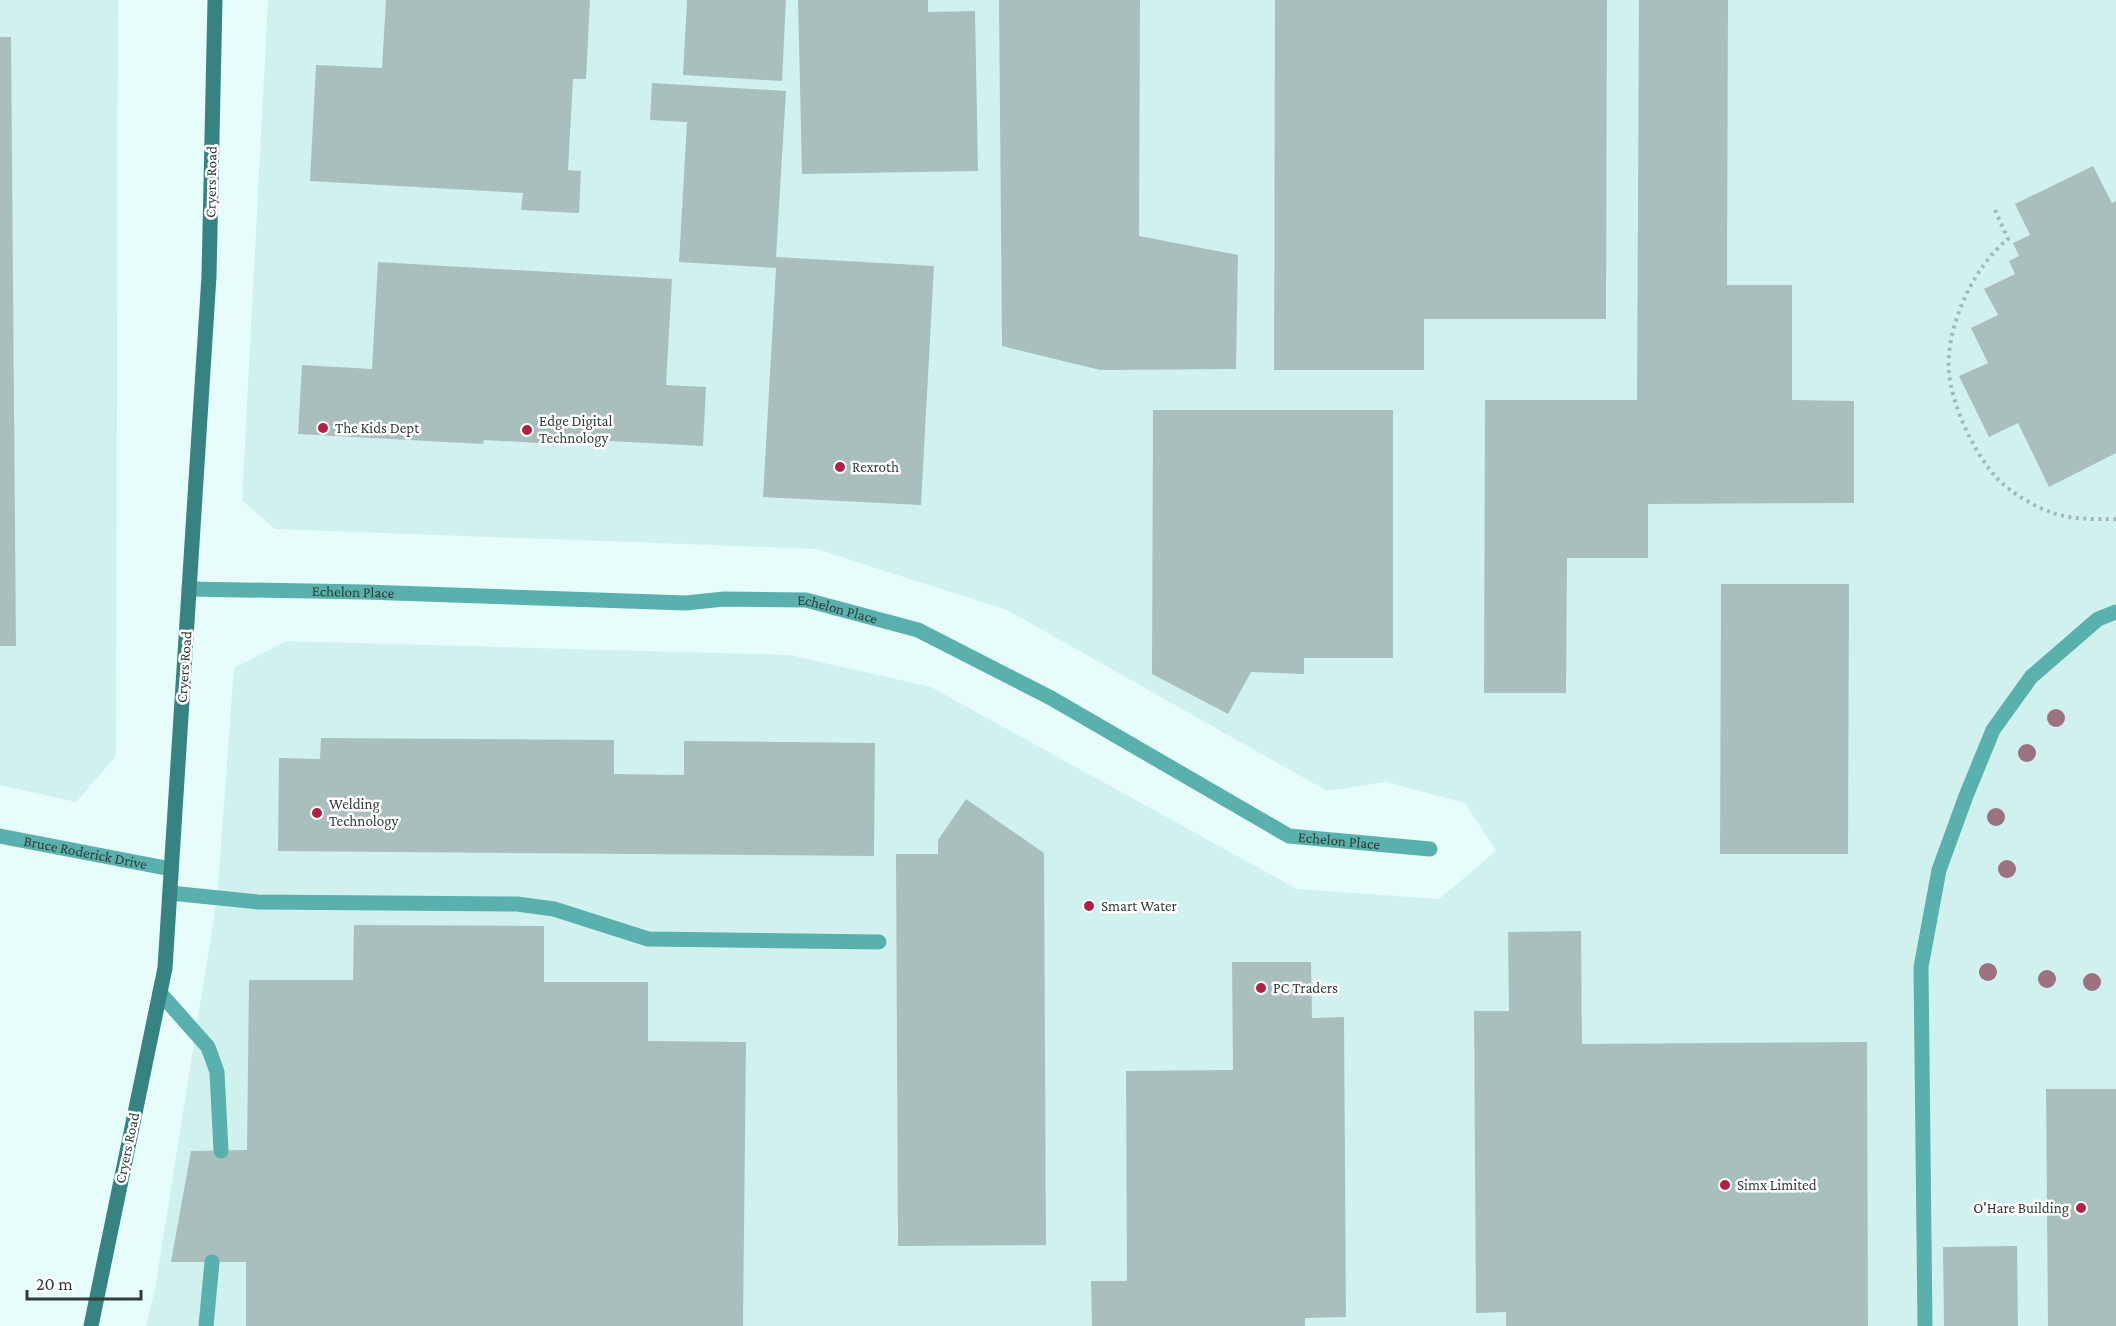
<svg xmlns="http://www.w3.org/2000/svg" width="2116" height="1326" viewBox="0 0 2116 1326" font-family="'Crimson Pro',serif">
<rect width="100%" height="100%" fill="#e6fdfc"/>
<g fill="#d1f1ef">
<polygon points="0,0 118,0 116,756 76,802 0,785"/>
<polygon points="268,0 2116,0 2116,1326 146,1326 155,1289 217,898 234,668 286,641 790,655 931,687 1297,889 1439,899 1496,851 1465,803 1386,782 1327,791 1007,610 816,549 275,529 242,500"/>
</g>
<g fill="#a9bfbe">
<polygon points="386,0 590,0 586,79 573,79 568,170 581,171 579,213 521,210 523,193 310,181 316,65 382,68"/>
<polygon points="687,0 786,0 782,81 683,75"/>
<polygon points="798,0 928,0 928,12 975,11 978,171 802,174"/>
<polygon points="999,0 1140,0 1139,236 1238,255 1236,369 1100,370 1002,346"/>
<polygon points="1275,0 1607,0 1606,319 1424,319 1424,370 1274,370"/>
<polygon points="1639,0 1728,0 1727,285 1792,285 1792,400 1854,401 1854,503 1648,504 1648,558 1567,558 1566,693 1484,693 1485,400 1637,400"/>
<polygon points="0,37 11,37 16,646 0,646"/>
<polygon points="652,83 786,91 776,257 934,266 921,505 763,497 776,268 679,262 687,122 650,120"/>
<polygon points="2093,166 2112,203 2116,201 2116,453 2049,487 2018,423 1989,437 1959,376 1988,363 1971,328 1998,315 1984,289 2015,274 2009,261 2019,256 2013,243 2030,235 2015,204"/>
<polygon points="378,262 672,279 666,385 706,387 703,446 574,439 574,445 484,440 483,444 298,434 302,365 372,369"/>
<polygon points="1153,410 1393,410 1393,658 1304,658 1304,674 1251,672 1228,714 1152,674"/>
<polygon points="1721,584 1849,584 1848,854 1720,854"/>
<polygon points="321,738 614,740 614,774 684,775 684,741 875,743 874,856 278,851 279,758 320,759"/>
<polygon points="966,799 1044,853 1046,1245 898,1246 896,854 938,854 938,840"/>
<polygon points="354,925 544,926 544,982 648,982 648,1041 746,1042 743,1326 246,1326 246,1262 171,1262 191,1151 247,1150 249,980 353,980"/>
<polygon points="1581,931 1582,1044 1867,1042 1868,1326 1506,1326 1506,1312 1476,1313 1474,1011 1509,1011 1508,932"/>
<polygon points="1232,962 1311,962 1312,1018 1344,1017 1346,1317 1305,1318 1305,1326 1092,1326 1091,1281 1127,1281 1126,1071 1233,1070"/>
<polygon points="2046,1089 2116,1089 2116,1326 2048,1326"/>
<polygon points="2017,1246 2018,1326 1944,1326 1943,1247"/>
</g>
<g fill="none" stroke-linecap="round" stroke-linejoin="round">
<path stroke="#a5b7b6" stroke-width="4" stroke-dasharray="3 4.5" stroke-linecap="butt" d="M 1995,210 L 2008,239 C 1973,267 1945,328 1949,373 C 1952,406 1974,452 1995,476 C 2009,492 2033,506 2053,513 C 2073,520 2095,519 2116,519"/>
<g stroke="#5ab0ad" stroke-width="15">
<polyline points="170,893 258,902 517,904 554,909 648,939 879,942"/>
<polyline points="160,993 208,1047 217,1072 221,1151"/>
<polyline points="206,1326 212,1262"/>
<polyline points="1925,1326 1921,967 1939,870 1966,796 1993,730 2031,677 2098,619 2116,612"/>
</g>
<g stroke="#5ab0ad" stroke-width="15">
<path id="s1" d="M 189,589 L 365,592 L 686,603 L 724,599 L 806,600 L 918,630 L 1051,698 L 1289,836 L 1430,849"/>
<path id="s2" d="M 0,836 L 171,869"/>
</g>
<polyline stroke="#368381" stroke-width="15" points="91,1326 165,968 209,276 215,0"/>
</g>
<g fill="#9c7281">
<circle cx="2056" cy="718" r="9"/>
<circle cx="2027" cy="753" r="9"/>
<circle cx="1996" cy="817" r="9"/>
<circle cx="2007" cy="869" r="9"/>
<circle cx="1988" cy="972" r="9"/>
<circle cx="2047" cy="979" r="9"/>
<circle cx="2092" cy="982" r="9"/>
</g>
<g fill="#b32043" stroke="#fff" stroke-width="2">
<circle cx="323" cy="428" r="6"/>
<circle cx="527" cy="430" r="6"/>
<circle cx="840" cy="467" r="6"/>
<circle cx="317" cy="813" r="6"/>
<circle cx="1089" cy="906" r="6"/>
<circle cx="1261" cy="988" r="6"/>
<circle cx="1725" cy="1185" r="6"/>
<circle cx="2081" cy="1208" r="6"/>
</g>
<g text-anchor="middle" stroke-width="5" stroke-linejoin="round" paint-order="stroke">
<g font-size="15" fill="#313a39" stroke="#fff">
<text transform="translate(211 182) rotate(-89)" y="5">Cryers Road</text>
<text dy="5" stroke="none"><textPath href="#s1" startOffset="164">Echelon Place</textPath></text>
<text dy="5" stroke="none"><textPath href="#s1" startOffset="650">Echelon Place</textPath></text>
<text transform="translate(184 667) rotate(-86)" y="5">Cryers Road</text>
<text dy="5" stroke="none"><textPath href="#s1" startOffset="1208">Echelon Place</textPath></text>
<text dy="5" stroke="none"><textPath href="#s2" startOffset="87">Bruce Roderick Drive</textPath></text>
<text transform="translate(127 1148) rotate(-78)" y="5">Cryers Road</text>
</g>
<g font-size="15" fill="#313a39" stroke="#fff" text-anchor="start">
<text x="539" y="426">Edge Digital<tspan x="539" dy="17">Technology</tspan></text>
<text x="335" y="433">The Kids Dept</text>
<text x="852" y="472">Rexroth</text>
<text x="329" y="809">Welding<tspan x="329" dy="17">Technology</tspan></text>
<text x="1101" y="911">Smart Water</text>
<text x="1273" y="993">PC Traders</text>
<text x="1737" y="1190">Simx Limited</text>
<text x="2069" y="1213" text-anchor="end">O'Hare Building</text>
</g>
</g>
<path d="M27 1290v9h114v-9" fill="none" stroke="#313a39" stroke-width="3"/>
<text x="36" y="1290" font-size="18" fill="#313a39" stroke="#ffffff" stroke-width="4.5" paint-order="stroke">20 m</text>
</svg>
